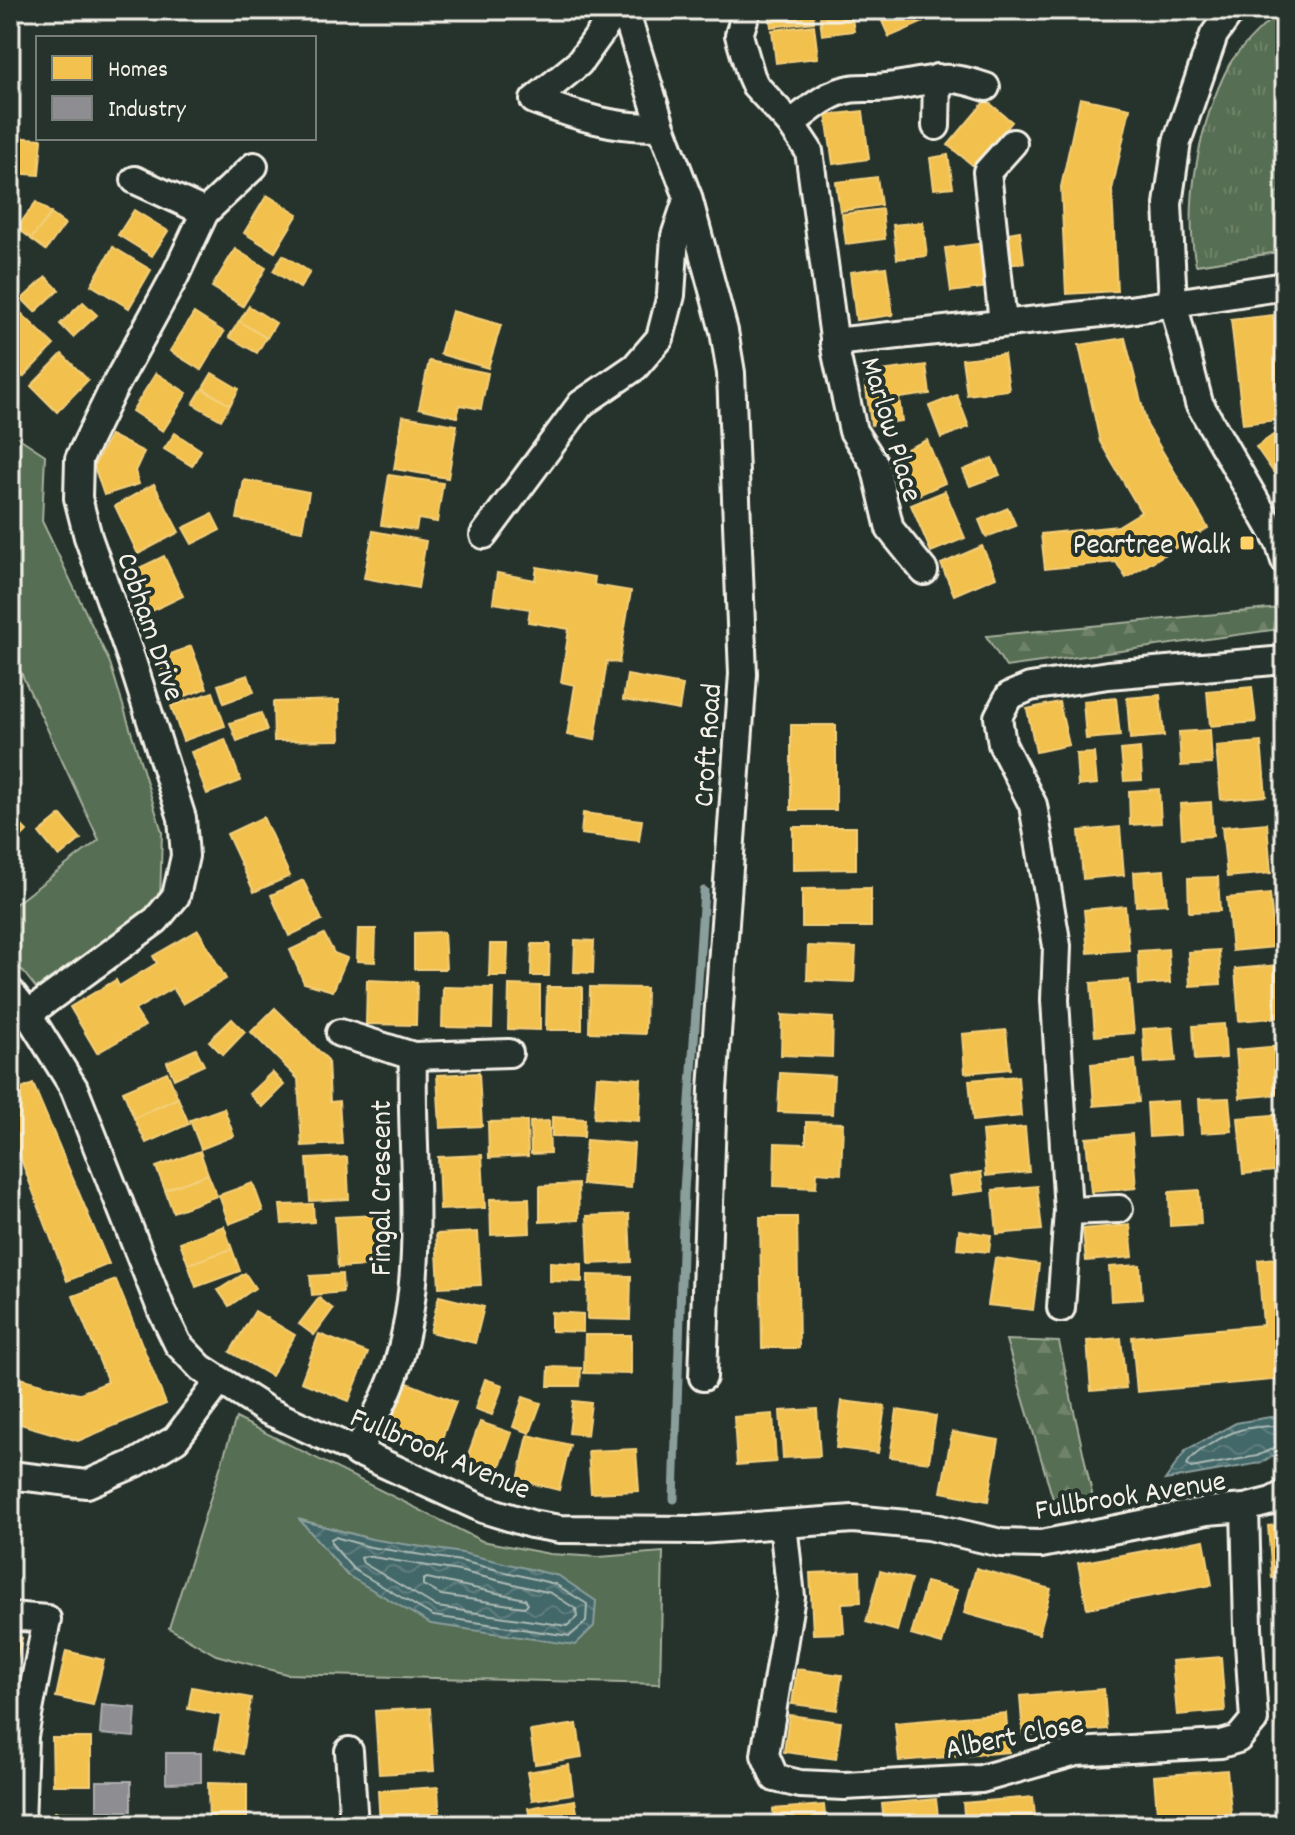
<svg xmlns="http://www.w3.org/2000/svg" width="1295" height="1835" viewBox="0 0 1295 1835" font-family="Dekko,sans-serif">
<defs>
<pattern id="forest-firs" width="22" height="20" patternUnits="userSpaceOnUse" patternTransform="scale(2)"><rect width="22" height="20" fill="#576e52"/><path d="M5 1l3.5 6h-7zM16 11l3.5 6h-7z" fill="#70836b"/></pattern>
<pattern id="park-tufts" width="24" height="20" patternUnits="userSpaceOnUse" patternTransform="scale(2)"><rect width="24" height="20" fill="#576e52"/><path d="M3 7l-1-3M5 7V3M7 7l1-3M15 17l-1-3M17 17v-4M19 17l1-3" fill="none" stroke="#70836b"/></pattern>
<pattern id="water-waves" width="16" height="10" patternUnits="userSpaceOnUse" patternTransform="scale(2)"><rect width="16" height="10" fill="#436769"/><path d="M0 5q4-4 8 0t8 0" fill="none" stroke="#5f7d7e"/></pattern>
</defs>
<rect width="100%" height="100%" fill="#26332d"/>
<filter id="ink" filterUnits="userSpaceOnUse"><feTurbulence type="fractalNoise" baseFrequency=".0125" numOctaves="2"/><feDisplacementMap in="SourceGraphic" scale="16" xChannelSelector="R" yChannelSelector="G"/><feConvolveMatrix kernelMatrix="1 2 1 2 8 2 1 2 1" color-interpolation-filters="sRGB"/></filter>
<g filter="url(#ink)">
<g fill="#576e52" stroke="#a6b09d" stroke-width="2" fill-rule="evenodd">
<polygon points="10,432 45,455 42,521 110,663 162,832 160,903 36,988 10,955 10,908 99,840 10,649"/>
<path d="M 236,1418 L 482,1541 L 550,1554 L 599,1557 L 663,1552 L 660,1684 L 286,1674 L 216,1655 L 169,1628 ZM 301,1520 L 371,1539 L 347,1575 Z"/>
</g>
<g fill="url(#forest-firs)" stroke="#a6b09d" stroke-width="2">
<polygon points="1279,608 1280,629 1006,667 986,636"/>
<polygon points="1006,1340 1059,1342 1093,1498 1053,1499"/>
</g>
<path fill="url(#park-tufts)" stroke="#a6b09d" stroke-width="2" d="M 1279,10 L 1285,10 L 1285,251 L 1196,265 C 1183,203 1200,121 1229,65 C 1239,47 1265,26 1279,10 Z"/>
<g fill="url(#water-waves)" stroke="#8a9e9c" stroke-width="2">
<polygon points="1270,1417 1285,1418 1285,1449 1260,1463 1165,1480 1186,1450 1236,1423"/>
<polygon points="300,1520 371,1539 462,1553 559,1576 596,1601 594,1626 575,1645 431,1624 347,1575"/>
</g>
<g fill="#f2c14e" stroke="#f3cf7c" stroke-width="2">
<polygon points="769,10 813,10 814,22 771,27"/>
<polygon points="877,10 922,10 926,21 889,37"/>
<polygon points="851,12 854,31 822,35 820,17"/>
<polygon points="814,25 818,58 776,63 772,30"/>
<polygon points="1080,98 1130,108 1112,190 1117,291 1066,294 1061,187"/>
<polygon points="986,100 1012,122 975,167 948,145"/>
<polygon points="863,111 869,159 833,164 826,115"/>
<polygon points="10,137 42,139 39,175 10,173"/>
<polygon points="948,155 953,187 934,189 930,158"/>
<polygon points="877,177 881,205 840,211 836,182"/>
<polygon points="267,195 298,214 275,252 244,233"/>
<polygon points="36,202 51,213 32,239 17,228"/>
<polygon points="882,209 885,239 846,244 842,214"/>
<polygon points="134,210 168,231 152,256 118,235"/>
<polygon points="51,214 65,224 46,250 31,239"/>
<polygon points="923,222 927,256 897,259 893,225"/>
<polygon points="1020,231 1024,263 1006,265 1002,234"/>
<polygon points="10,237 21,251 10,261"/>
<polygon points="984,243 990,287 951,292 945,248"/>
<polygon points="113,247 151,270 129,308 91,285"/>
<polygon points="235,249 266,268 243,306 212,287"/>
<polygon points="283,255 310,272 300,288 273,271"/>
<polygon points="886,267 893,315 856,320 850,272"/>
<polygon points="46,277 59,290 35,312 22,299"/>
<polygon points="10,291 20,303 10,312"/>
<polygon points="83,302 97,315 73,337 60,324"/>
<polygon points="249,306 276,323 267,338 239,322"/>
<polygon points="452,311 501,325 488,368 440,354"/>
<polygon points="194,313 224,332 201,370 170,351"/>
<polygon points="22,314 54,345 23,377 10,364 10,326"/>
<polygon points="1273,315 1274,324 1285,323 1285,365 1280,366 1285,419 1243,424 1231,320"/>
<polygon points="239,321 266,338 257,353 229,337"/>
<polygon points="1125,338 1147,425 1208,528 1126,578 1116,562 1045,569 1041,534 1118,526 1141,512 1100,442 1079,345"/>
<polygon points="62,354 88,380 57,412 31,386"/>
<polygon points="1004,354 1009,390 967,395 962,359"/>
<polygon points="429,361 488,373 481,409 460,405 457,417 419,408"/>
<polygon points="926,365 930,394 899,398 902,421 871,425 864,373"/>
<polygon points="156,373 187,393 163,431 132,411"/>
<polygon points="212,373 239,389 230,405 203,388"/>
<polygon points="202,389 230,405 221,420 193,404"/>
<polygon points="957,395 969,427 941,438 929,406"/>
<polygon points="403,416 457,425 448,478 394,469"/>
<polygon points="1285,427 1285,489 1256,447"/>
<polygon points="175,433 201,450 192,466 164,449"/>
<polygon points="110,435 144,452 135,471 139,484 104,495 94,466"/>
<polygon points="927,440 945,483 907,500 888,457"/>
<polygon points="992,458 1000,475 970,486 963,470"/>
<polygon points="389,475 443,483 437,522 418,519 416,530 381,525"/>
<polygon points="244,480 309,492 302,531 237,519"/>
<polygon points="154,484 179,532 138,554 115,506"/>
<polygon points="945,491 965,538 931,552 911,505"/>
<polygon points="1008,508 1016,526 986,537 979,520"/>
<polygon points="212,514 220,530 192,544 183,528"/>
<polygon points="373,531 426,541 418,588 364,578"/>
<polygon points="982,546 996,577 954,595 941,564"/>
<polygon points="164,556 183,596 150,612 131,572"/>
<polygon points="537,567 595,577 594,585 631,591 619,663 607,661 595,740 567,735 575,685 561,682 569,629 528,622 530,609 493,603 497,573 535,580"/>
<polygon points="191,646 207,688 173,701 158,659"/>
<polygon points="248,675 254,692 224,703 218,685"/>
<polygon points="627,675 683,685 679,710 623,700"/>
<polygon points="1252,687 1256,722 1210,726 1207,691"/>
<polygon points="213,692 225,726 183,741 171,706"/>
<polygon points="1160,695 1164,736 1130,739 1127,698"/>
<polygon points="1116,698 1120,736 1086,739 1083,701"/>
<polygon points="339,700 340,740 274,741 273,702"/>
<polygon points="1059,702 1069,745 1036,752 1027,709"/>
<polygon points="261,713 267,730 237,741 230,723"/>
<rect x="791" y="725" width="45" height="85"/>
<polygon points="1210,730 1212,764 1181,766 1179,732"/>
<polygon points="225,739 241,781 207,794 191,752"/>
<polygon points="1261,742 1266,796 1221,800 1216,746"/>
<polygon points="10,747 19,758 10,766"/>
<polygon points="1140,748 1142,780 1124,781 1121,750"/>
<polygon points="1094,753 1097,784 1078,786 1076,754"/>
<polygon points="1159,789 1161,823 1130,825 1129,791"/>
<polygon points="1211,802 1213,836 1182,838 1180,804"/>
<polygon points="583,813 642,820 639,841 581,834"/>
<polygon points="10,814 27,831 10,848"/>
<polygon points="61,815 81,839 59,857 39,833"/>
<polygon points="263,817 290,876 254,892 227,834"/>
<polygon points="1267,823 1271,873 1227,877 1222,827"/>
<polygon points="793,827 856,827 856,869 793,870"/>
<polygon points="1120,827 1124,875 1083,879 1079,831"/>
<polygon points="1164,870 1167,904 1136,906 1134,872"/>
<polygon points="1218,877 1220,911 1189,912 1188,878"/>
<polygon points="303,880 322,920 289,936 271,895"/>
<polygon points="871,888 871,927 802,927 802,889"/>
<polygon points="1270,894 1275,947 1232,951 1227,898"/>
<polygon points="1125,906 1129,950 1088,953 1084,910"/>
<polygon points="358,929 376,929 375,962 357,961"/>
<polygon points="198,930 226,979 183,1004 173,988 135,1010 145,1026 97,1053 70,1007 116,980 119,986 157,963 153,956"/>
<polygon points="444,932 446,969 414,969 414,933"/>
<polygon points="324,934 334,953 347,958 333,991 304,983 290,950"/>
<polygon points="575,940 594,941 593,973 574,972"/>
<polygon points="490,944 508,944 507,976 489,976"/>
<polygon points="532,944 550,944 549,976 531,976"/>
<polygon points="808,946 856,948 854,982 807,980"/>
<polygon points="1168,949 1170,983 1139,985 1138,951"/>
<polygon points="1219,950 1221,984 1190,986 1188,952"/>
<polygon points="1278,965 1283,1017 1239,1021 1235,969"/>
<polygon points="367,980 417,982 416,1025 366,1024"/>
<polygon points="1129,980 1134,1033 1095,1036 1091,983"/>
<polygon points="509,985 540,986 540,1030 508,1029"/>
<polygon points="443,987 493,988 492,1028 442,1027"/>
<polygon points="547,987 582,987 582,1030 546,1030"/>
<polygon points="590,987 646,988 645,1034 589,1032"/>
<polygon points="275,1008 328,1060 330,1102 339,1101 342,1144 302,1146 298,1079 251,1032"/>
<polygon points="782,1015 833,1018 832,1057 781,1055"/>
<polygon points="232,1019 245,1032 223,1055 209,1041"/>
<polygon points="1224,1024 1226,1058 1195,1060 1193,1026"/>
<polygon points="1173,1027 1176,1061 1145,1063 1143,1029"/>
<polygon points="1006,1030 1010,1069 965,1073 962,1034"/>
<polygon points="1281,1046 1285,1094 1240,1098 1236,1050"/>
<polygon points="196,1049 204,1065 174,1079 167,1062"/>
<polygon points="1135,1060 1139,1102 1094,1106 1091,1064"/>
<polygon points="167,1072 178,1098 134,1118 123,1091"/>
<polygon points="272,1072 284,1085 262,1107 249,1094"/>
<polygon points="479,1073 482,1126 440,1128 437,1075"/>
<polygon points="780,1073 834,1076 832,1114 778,1112"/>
<polygon points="597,1076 641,1079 639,1121 594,1118"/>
<polygon points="1018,1076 1021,1116 973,1121 969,1080"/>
<polygon points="33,1084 109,1264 67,1281 15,1144 10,1146 10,1094"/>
<polygon points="178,1098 189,1124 146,1143 134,1118"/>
<polygon points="1229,1098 1232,1131 1201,1133 1199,1099"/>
<polygon points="1178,1101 1180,1135 1149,1137 1147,1103"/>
<polygon points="224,1108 234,1136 201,1149 190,1120"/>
<polygon points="1285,1114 1285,1170 1243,1174 1238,1118"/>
<polygon points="552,1117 585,1119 584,1137 552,1136"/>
<polygon points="527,1121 528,1156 489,1158 488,1122"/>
<polygon points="549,1121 550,1153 531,1154 530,1122"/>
<polygon points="806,1122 843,1123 841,1174 817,1172 816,1188 774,1186 775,1143 806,1144"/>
<polygon points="1025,1127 1029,1172 986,1176 982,1131"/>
<polygon points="1132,1134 1136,1188 1091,1192 1086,1138"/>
<polygon points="586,1140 634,1144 631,1188 582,1184"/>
<polygon points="200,1151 208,1174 165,1190 156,1167"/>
<polygon points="482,1155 485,1208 440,1210 438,1157"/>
<polygon points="347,1157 349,1199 310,1201 307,1159"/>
<polygon points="981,1172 984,1191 952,1195 949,1177"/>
<polygon points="208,1174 217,1196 173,1212 165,1190"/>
<polygon points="253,1183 263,1211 229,1224 219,1195"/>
<polygon points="578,1184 579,1220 540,1222 540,1186"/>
<polygon points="1037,1186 1042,1230 997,1234 993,1190"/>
<polygon points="1199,1190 1201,1224 1170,1226 1169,1192"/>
<polygon points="529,1198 530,1233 491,1235 490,1199"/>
<polygon points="313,1204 314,1222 282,1224 280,1205"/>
<polygon points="629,1214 631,1262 589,1264 587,1216"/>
<polygon points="379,1215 382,1265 338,1268 335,1217"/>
<polygon points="760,1217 797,1217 799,1348 762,1348"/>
<polygon points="1130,1225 1133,1257 1086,1261 1083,1229"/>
<polygon points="224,1226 232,1249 188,1264 180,1242"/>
<polygon points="959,1230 991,1235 989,1252 957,1249"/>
<polygon points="478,1232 481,1285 439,1287 436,1234"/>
<polygon points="232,1249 240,1271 196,1287 188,1264"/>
<polygon points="1285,1257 1285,1379 1137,1392 1132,1337 1263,1325 1258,1260"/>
<polygon points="995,1258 1039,1264 1033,1310 988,1305"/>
<polygon points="550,1262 582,1264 582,1282 550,1281"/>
<polygon points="1140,1265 1142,1299 1111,1301 1109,1267"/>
<polygon points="245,1273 255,1288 229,1306 218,1290"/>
<polygon points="342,1274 343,1292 312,1295 310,1276"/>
<polygon points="588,1275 631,1276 630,1320 587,1319"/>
<polygon points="116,1280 166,1404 78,1441 10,1421 10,1375 78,1394 108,1382 73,1296"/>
<polygon points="439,1296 484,1307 475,1343 430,1332"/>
<polygon points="319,1298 333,1309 314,1335 299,1324"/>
<polygon points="255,1311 295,1335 271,1376 230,1352"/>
<polygon points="551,1312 583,1314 583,1332 551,1331"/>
<polygon points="319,1334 368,1353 349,1401 301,1382"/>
<polygon points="585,1335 631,1335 631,1374 584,1373"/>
<polygon points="1121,1338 1126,1388 1091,1391 1087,1341"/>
<polygon points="549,1367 581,1368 580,1386 548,1386"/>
<polygon points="485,1379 503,1385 492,1415 475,1409"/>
<polygon points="405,1382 456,1402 439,1446 388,1427"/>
<polygon points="523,1397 541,1403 530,1433 513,1427"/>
<polygon points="573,1401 591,1403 587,1435 569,1433"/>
<polygon points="842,1401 885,1406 878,1453 836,1448"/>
<polygon points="817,1409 820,1456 783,1458 780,1411"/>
<polygon points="897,1410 936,1416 929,1462 890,1457"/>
<polygon points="773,1414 776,1462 737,1465 734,1417"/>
<polygon points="480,1422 512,1433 498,1472 466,1460"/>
<polygon points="952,1432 999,1440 988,1501 941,1492"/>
<polygon points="528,1435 570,1445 559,1490 518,1480"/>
<polygon points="636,1449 639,1491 591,1493 588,1451"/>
<polygon points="1285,1524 1285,1577 1272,1578 1268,1526"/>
<polygon points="1204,1540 1212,1585 1087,1608 1078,1563"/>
<polygon points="976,1568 1051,1589 1039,1634 964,1613"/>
<polygon points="860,1571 861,1602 842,1603 844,1633 813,1634 810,1573"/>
<polygon points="880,1571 911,1579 897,1631 866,1622"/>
<polygon points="926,1582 957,1590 942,1644 911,1635"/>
<polygon points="10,1635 22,1638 14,1669 10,1668"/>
<polygon points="66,1651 104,1660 93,1705 56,1697"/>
<polygon points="1221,1657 1225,1711 1177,1715 1172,1661"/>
<polygon points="797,1669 842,1675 837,1710 792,1704"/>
<polygon points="192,1687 251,1698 242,1754 215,1748 221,1715 188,1709"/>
<polygon points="1104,1689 1107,1729 1023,1736 1020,1696"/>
<polygon points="1285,1706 1285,1773 1282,1773 1276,1707"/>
<polygon points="430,1708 434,1771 379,1774 375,1711"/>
<polygon points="1006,1713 1009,1752 899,1761 895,1723"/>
<polygon points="789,1715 841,1722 836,1759 784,1752"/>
<polygon points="577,1724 582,1757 535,1764 530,1731"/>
<polygon points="52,1738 91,1738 91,1785 53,1785"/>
<polygon points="569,1765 573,1794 532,1800 527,1772"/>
<polygon points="1227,1770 1232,1821 1158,1825 1154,1776"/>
<polygon points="208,1783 247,1784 247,1825 209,1825"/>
<polygon points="438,1787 440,1825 380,1825 378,1791"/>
<polygon points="1033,1797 1036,1825 965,1825 963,1803"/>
<polygon points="936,1799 939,1825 884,1825 882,1804"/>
<polygon points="575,1800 579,1825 531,1825 528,1808"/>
<polygon points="824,1805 826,1825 774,1825 773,1809"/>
<polygon points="55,1812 94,1813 93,1825 55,1825"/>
</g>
<g fill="#8d8d92" stroke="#acabac" stroke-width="2">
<polygon points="102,1705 136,1708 134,1737 100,1734"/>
<polygon points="166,1753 201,1753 201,1782 166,1783"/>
<rect x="97" y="1781" width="34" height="30"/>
</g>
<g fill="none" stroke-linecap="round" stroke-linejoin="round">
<g stroke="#adbab5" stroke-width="2">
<path d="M 1285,1426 C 1270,1426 1254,1426 1240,1430 C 1226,1434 1191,1453 1187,1465 L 1191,1468 L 1257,1456 L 1285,1443"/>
<polygon points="335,1537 370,1547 461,1561 555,1584 587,1604 586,1622 570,1636 433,1616 353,1569 331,1543 331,1539"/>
<polygon points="366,1556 459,1571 551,1593 576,1609 577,1617 567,1626 437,1607 363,1563 361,1558"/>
<polygon points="427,1578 525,1599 528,1604 524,1607 441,1595 423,1585 423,1580"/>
</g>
<polyline stroke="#8a9e9c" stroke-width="9" points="674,1499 684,1191 704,891"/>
<g stroke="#f4f1e8" stroke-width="32">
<g id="street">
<polyline points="747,10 739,35 751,76 755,85 791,124 809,151 836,353 853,431 875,465 890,529 924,571"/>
<polyline points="1232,10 1214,35 1177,142 1168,204 1173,302 1199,403 1279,542 1285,561"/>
<path d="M 791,124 C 804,114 818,101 832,95 C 856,84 864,90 888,87 C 931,82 941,71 986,87"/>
<path d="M 661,126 C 619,130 573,115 534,100 L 579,63 L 617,10 L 628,20 L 661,126 L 688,197 L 724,331 L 731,373 L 743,674 L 713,1089 L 703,1377"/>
<polyline points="936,126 937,78"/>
<polyline points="135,180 205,212"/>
<polyline points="1003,323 987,172 1013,143"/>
<polyline points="834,342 1129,310 1285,286"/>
<polyline points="484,535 581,404 635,367 660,338 671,295 675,236 688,197"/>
<polyline points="10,991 28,1014 74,1088 161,1309 178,1344 201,1368 266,1410 483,1509 531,1524 560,1529 699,1530 853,1519 928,1526 1001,1543 1041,1544 1207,1511 1245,1508 1272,1501 1285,1494"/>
<polyline points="28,1014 156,920 176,896 185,856 182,818 131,658 88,537 78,498 79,459 111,393 175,276 205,212 254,166"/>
<polyline points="340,1033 413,1056 509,1053"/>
<polyline points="1068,1211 1119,1209"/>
<polyline points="1061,1308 1068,1211 1055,1000 1057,946 1033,805 1002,744 998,717 1009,696 1030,687 1108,675 1285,660"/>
<path d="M 357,1453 C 371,1424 389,1394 398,1363 C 428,1263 410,1159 413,1056"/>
<polyline points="10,1475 87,1484 136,1463 176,1439 219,1382"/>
<polyline points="783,1524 791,1597 765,1755 775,1778 800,1784 844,1786 981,1779 1076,1752 1221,1744 1238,1739 1254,1720 1248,1628 1245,1508"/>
<polyline points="10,1616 47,1619 24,1736 21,1825"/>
<polyline points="349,1751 354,1825"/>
</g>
</g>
<use href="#street" stroke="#26332d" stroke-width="26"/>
</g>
</g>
<rect fill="#ffd166" stroke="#26332d" stroke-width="3" x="1239" y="535" width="16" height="16" rx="4"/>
<g text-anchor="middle" stroke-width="8" stroke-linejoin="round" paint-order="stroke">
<g font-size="30" fill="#f4f1e8" stroke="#26332d">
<text transform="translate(893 429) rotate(73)" y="10">Marlow Place</text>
<text transform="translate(152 626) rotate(71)" y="10">Cobham Drive</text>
<text transform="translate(706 745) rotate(-86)" y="10">Croft Road</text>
<text transform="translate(380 1188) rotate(-90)" y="10">Fingal Crescent</text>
<text transform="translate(441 1452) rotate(23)" y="10">Fullbrook Avenue</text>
<text transform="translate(1130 1494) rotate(-9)" y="10">Fullbrook Avenue</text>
<text transform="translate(1014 1735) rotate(-11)" y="10">Albert Close</text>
</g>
<g font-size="30" fill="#f4f1e8" stroke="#26332d" text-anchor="end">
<text x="1231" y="553">Peartree Walk</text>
</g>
</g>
<rect width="1295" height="1835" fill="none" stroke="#26332d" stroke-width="40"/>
<rect x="20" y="20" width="1255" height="1795" fill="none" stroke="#f4f1e8" stroke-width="3" filter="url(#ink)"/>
<rect x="36" y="36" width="280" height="104" fill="#26332d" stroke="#787f78" stroke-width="2"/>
<rect x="52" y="56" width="40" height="24" fill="#f2c14e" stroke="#787f78" stroke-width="2"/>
<text x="108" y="76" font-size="24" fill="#f4f1e8">Homes</text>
<rect x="52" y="96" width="40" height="24" fill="#8d8d92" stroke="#787f78" stroke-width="2"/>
<text x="108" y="116" font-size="24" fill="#f4f1e8">Industry</text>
</svg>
